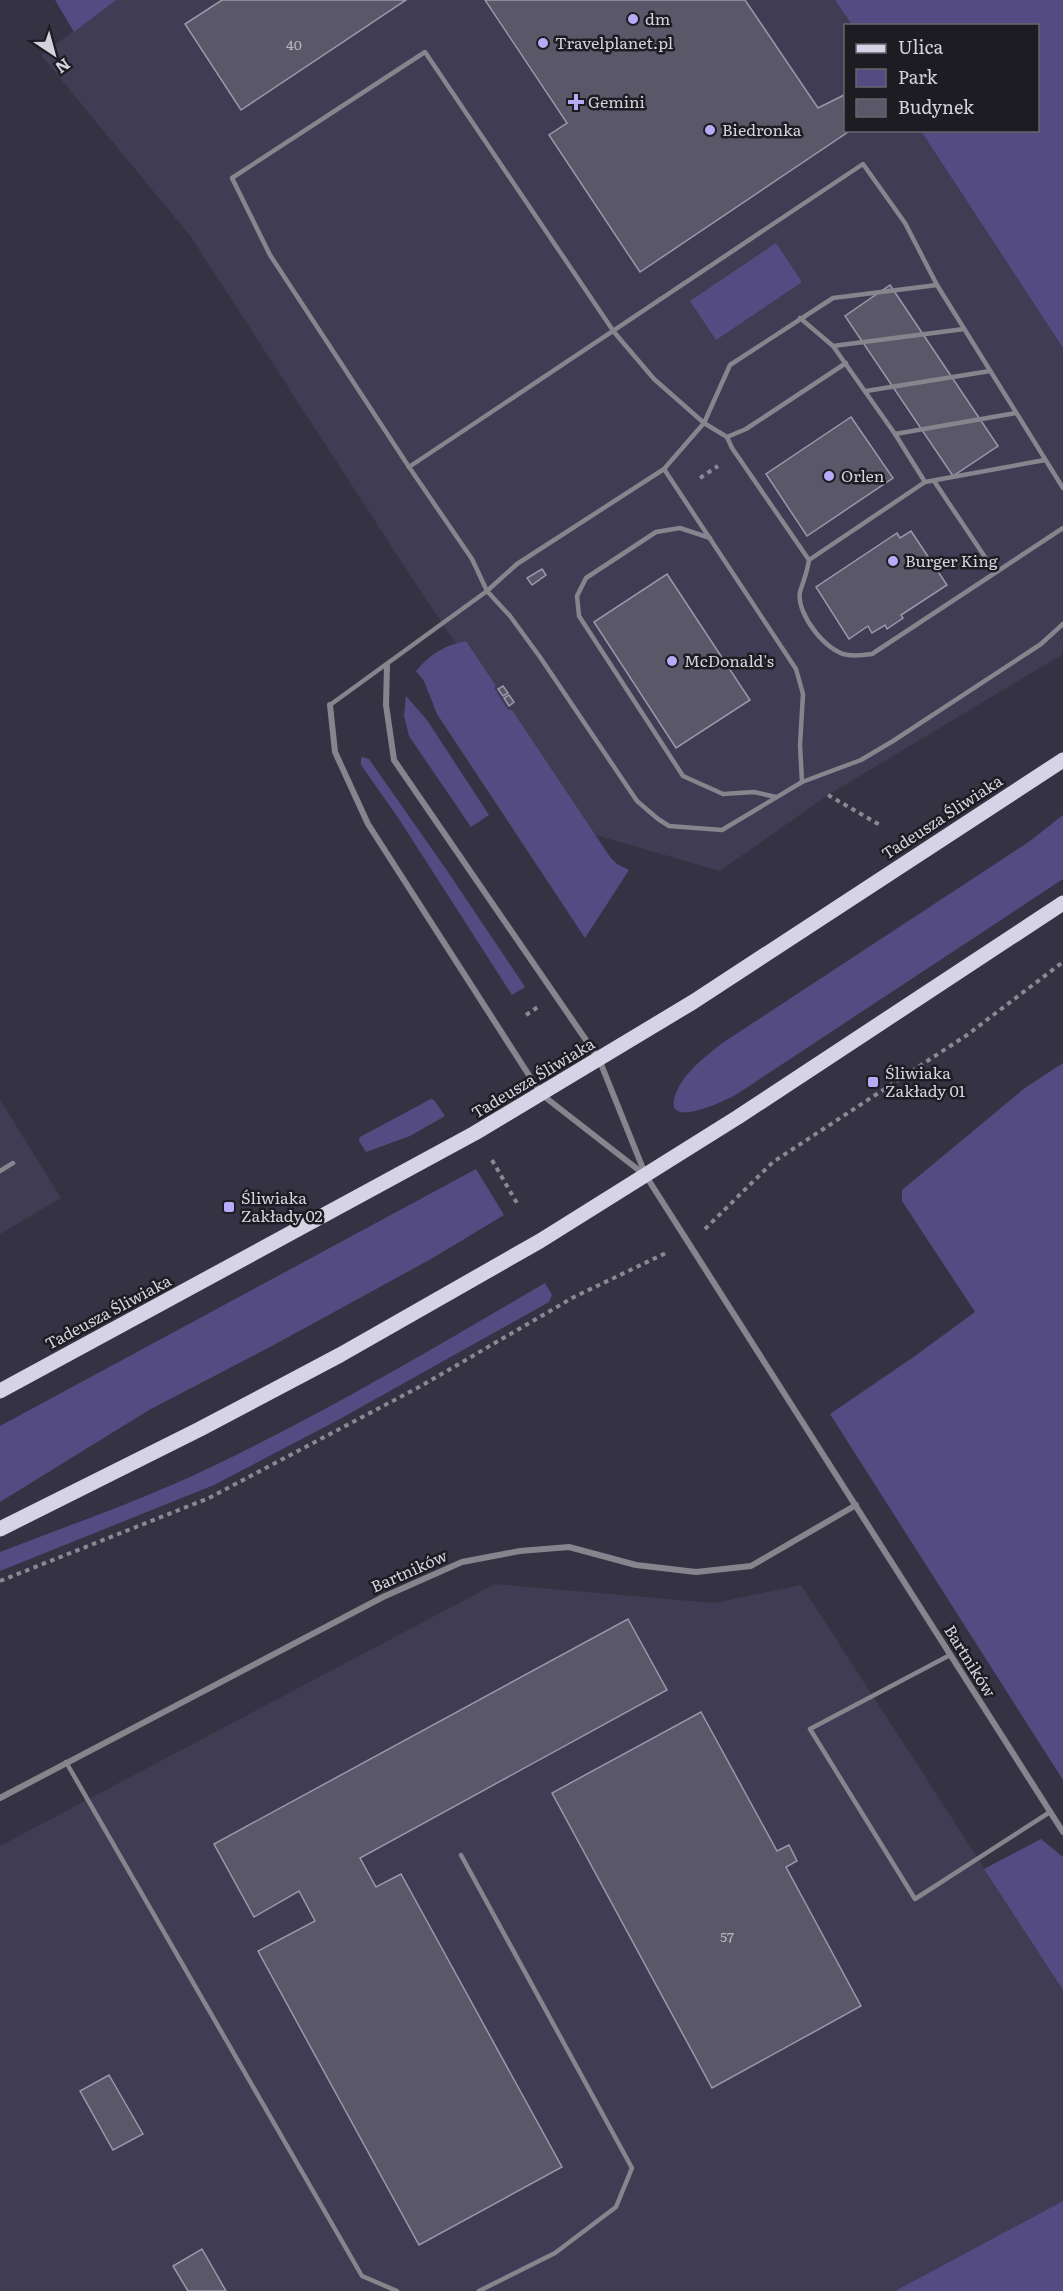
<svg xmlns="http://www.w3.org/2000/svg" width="1063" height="2291" viewBox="0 0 1063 2291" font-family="Literata,serif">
<rect width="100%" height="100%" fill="#353343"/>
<g fill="#403c53">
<polygon points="116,0 835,0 852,25 846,26 846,130 921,131 1063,348 1063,654 828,795 720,871 585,832 423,595 191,237 41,55"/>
<polygon points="0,1100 61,1198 0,1234"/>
<polygon points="495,1584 714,1603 801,1585 1063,1990 1063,2201 895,2291 0,2291 0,1846"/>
</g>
<g fill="#554b83">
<polygon points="55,0 116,0 74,32"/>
<polygon points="835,0 1063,0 1063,348 921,131 1038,130 1038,26 852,25"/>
<polygon points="776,243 802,282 716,340 690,301"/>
<path d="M 466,641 L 496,686 L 494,688 L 508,710 L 512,710 L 610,857 L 617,864 L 629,870 L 585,938 L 437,714 L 424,681 L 416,671 C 430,654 445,645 466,641 Z"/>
<polygon points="406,696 427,720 489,815 471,827 409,736 404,716"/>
<polygon points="363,757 369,759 448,872 525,987 512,995 399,819 361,765 361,758"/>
<path d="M 1063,815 L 1063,879 L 737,1094 C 727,1100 663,1131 675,1096 C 682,1074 704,1058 721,1044 L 1030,841 Z"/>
<polygon points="1063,1063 1063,1780 830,1414 915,1356 975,1312 902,1201 902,1190 1025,1088"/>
<polygon points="431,1099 434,1100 445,1116 410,1136 366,1152 359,1141 360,1137"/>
<polygon points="476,1169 504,1215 431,1259 270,1347 149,1410 0,1502 0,1426"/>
<path d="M 545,1283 L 552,1295 L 549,1302 L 338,1420 L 214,1485 L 0,1571 L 0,1552 C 69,1525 140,1501 207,1469 C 323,1414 434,1348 545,1283 Z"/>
<polygon points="1041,1839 1063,1857 1063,1990 984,1869"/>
<polygon points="1063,2201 1063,2291 895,2291"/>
</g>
<g fill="#5a5769" stroke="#9b98ac" stroke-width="1.5">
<polygon points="222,0 406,0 241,110 185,24"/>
<polygon points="485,0 745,0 818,108 844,95 846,130 851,130 640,272 549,135 567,123"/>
<polygon points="890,285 998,446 953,476 845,316"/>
<polygon points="851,417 893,478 807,536 766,474"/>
<polygon points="911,531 947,585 901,615 903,618 887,629 885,625 872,633 868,626 849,639 816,587 897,533 900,538"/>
<polygon points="542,569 546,575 532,585 527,578"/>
<polygon points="667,574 750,700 676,748 594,622"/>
<polygon points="503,686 508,693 503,696 498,689"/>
<polygon points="509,695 514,702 509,706 504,698"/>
<polygon points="628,1619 667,1690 360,1858 376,1887 401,1874 562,2167 419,2245 258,1951 315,1921 299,1891 254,1917 214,1844"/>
<polygon points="701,1712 777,1851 789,1845 797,1861 786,1867 861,2006 712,2088 552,1793"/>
<polygon points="109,2075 143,2134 113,2150 80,2091"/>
<polygon points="202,2249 226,2291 188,2291 173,2266"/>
</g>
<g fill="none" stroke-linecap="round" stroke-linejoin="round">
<g stroke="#898894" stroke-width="4" stroke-dasharray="4.5 4.5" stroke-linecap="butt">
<polyline points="700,478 718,466"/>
<polyline points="828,795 880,825"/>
<polyline points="526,1015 538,1007"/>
<polyline points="492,1160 518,1205"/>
<polyline points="705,1229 773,1162 967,1035 1063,962"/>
<polyline points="0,1581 209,1498 421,1386 574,1297 668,1252"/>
</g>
<g stroke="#86858d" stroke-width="4.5">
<path d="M 937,285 L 905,223 L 863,164 L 409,467 L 270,255 L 232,178 L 425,52 L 614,332 L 654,379 L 704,423 L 727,437 L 732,448 L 809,560 C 807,574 803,581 800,592 C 796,614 827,653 848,655 C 856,656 865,655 872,654 L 1063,528"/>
<polyline points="800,318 833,346 895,434 925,482 1045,460"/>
<polyline points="833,346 964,329"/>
<polyline points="866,391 990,371"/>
<polyline points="895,434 1016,413"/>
<polyline points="727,437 746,429 846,363"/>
<polyline points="409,467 472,559 487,591 510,616 540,657 637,801 658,819 669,826 722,830 802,782 800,745 803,694 796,669 664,469"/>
<polyline points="934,481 995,572"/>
<polyline points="710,538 680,528 656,532 586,578 577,596 579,616 683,776 723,794 754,792 776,797"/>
<polyline points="809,560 925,482"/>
<polyline points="330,705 487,591 517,564 664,469 704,423 730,365 833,298 937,285 1063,488"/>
<polyline points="802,782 861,760 893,741 1041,644 1063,624"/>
<polyline points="0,1171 13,1163"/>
<polyline points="950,1655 810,1729 915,1899 1050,1812"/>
<polyline points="66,1762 362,2276 397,2291"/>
<polyline points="461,1855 632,2168 616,2207 555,2253 479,2291"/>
</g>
<g stroke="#86858d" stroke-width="6">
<polyline points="387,665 386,705 394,760 599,1059 646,1176 1063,1832"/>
<polyline points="330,705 335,752 368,824 541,1094 645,1175"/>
<polyline points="0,1798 383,1597 462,1562 520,1551 569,1547 636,1565 696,1572 751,1566 856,1505"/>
</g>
<g stroke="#d5d3e5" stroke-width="15">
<polyline points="0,1391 475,1133 693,1002 1063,760"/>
<polyline points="0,1529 200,1429 340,1355 540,1241 738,1117 1063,903"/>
</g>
</g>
<g fill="#b7abf7" stroke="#1d1c23" stroke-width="2">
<circle cx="633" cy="19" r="6"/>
<circle cx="543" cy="43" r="6"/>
<path d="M573 93h6v6h6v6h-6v6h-6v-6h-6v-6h6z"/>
<circle cx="710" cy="130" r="6"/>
<circle cx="829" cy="476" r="6"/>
<circle cx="893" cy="561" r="6"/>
<circle cx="672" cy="661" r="6"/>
<rect x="867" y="1076" width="12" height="12" rx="3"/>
<rect x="223" y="1201" width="12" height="12" rx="3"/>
</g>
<g text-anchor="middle" stroke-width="5" stroke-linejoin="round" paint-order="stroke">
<g font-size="14" fill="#b6b4c0">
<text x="294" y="50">40</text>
<text x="727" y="1942">57</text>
</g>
<g font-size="16" fill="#d4d3dd" stroke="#1d1c23" text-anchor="start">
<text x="645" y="25">dm</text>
<text x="555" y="49">Travelplanet.pl</text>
<text x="588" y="108">Gemini</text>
<text x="722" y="136">Biedronka</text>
<text x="841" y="482">Orlen</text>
<text x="905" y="567">Burger King</text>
<text x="684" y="667">McDonald's</text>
<text x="885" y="1079">Śliwiaka<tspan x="885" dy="18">Zakłady 01</tspan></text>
<text x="241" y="1204">Śliwiaka<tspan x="241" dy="18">Zakłady 02</tspan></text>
</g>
<g font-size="16" fill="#d4d3dd" stroke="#1d1c23">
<text transform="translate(942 817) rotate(-33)" y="6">Tadeusza Śliwiaka</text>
<text transform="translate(533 1078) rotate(-31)" y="6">Tadeusza Śliwiaka</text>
<text transform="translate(108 1312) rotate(-28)" y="6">Tadeusza Śliwiaka</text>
<text transform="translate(409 1571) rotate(-24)" y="6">Bartników</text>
<text transform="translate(970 1661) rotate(58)" y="6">Bartników</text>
</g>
</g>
<rect x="844" y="24" width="195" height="108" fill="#1d1c23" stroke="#66656d" stroke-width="1.5"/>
<rect x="856" y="44" width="30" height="9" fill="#d5d3e5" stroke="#66656d" stroke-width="1.5"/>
<text x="898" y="54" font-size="18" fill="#d4d3dd">Ulica</text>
<rect x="856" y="69" width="30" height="18" fill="#554b83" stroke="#66656d" stroke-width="1.5"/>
<text x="898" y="84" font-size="18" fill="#d4d3dd">Park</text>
<rect x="856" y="99" width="30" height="18" fill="#5a5769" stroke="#66656d" stroke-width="1.5"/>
<text x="898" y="114" font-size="18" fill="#d4d3dd">Budynek</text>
<g transform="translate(54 54) rotate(144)" stroke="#1d1c23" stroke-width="4.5" paint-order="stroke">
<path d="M0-4.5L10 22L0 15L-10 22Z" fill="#d4d3dd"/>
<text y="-9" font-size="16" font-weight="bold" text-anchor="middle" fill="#d4d3dd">N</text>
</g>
</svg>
